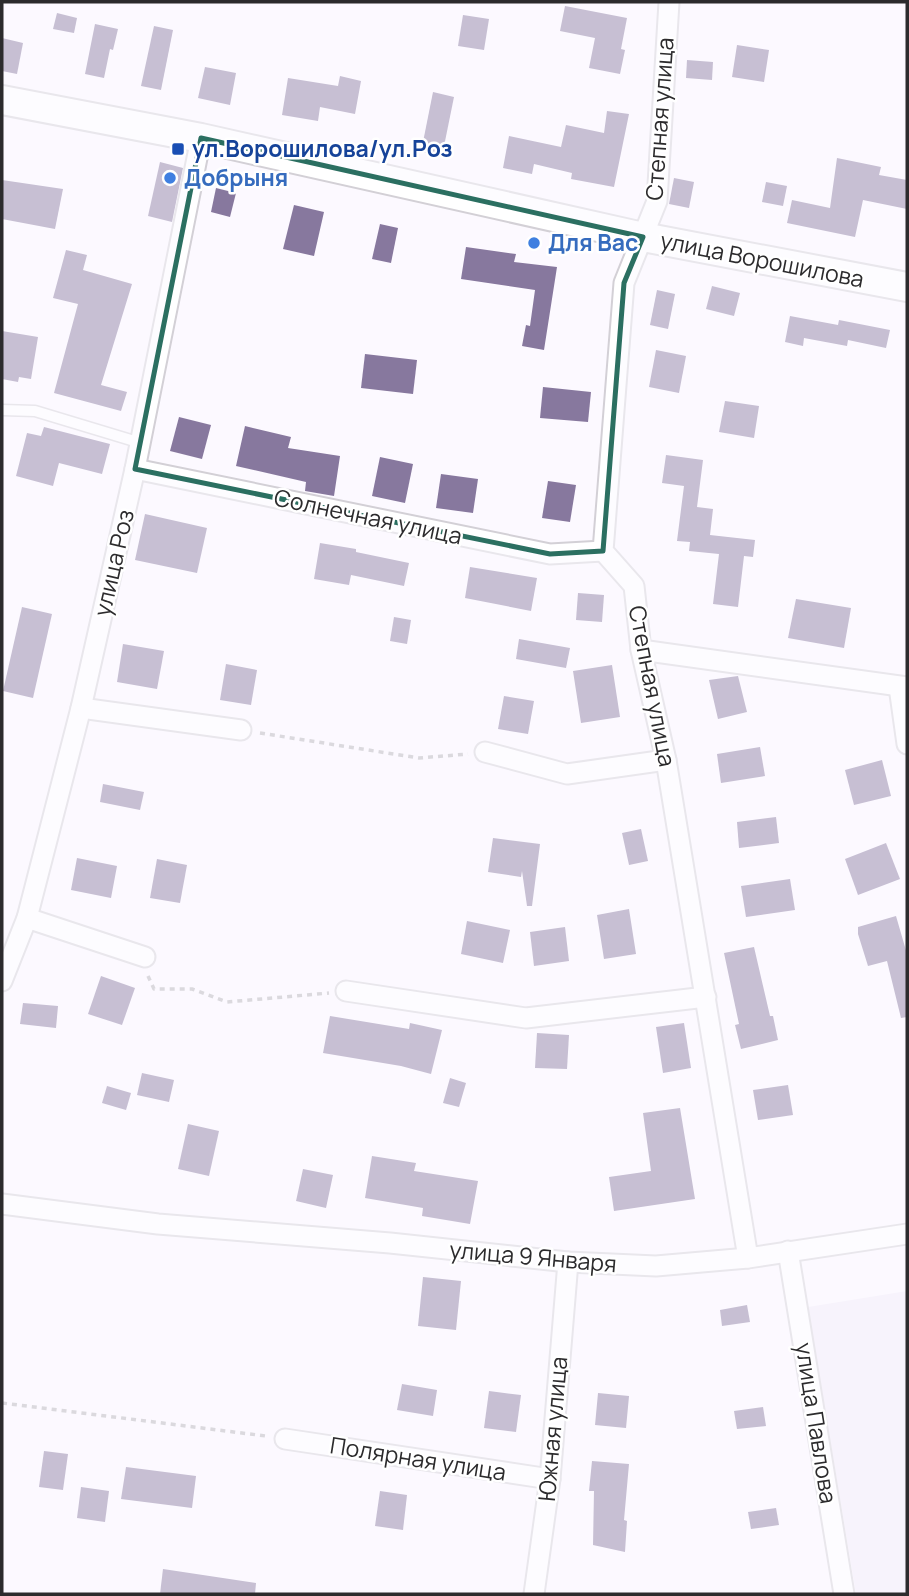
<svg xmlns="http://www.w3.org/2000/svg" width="909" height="1596" viewBox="0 0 909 1596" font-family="Manrope,sans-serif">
<rect width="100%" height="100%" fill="#fcf9ff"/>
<polygon fill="#f2ebf8" points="907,1291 907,1594 856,1594 808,1307"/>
<g fill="#87789e">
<polygon points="565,6 627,18 621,49 625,50 620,74 589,68 595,38 560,31"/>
<polygon points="57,13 77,18 74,33 53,29"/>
<polygon points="463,15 489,19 484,50 458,46"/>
<polygon points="95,24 118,29 113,50 110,49 104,78 85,74"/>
<polygon points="154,26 173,30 161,90 141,86"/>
<polygon points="2,38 23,43 17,74 2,71"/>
<polygon points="737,45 769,50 764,82 732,77"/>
<polygon points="687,60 713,62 712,80 686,78"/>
<polygon points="205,67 236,73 230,105 198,98"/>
<polygon points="340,76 361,81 355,114 320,107 318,121 282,115 288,78 338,86"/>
<polygon points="433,92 454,97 442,156 421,152"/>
<polygon points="607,111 629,114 614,187 571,179 572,173 534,164 532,174 503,168 509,136 561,147 566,125 604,133"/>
<polygon points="837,158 881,167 879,175 907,180 907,209 863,200 855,237 787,223 792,200 830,208"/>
<polygon points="160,162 183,168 172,222 148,216"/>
<polygon points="674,178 694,182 689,208 669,204"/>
<polygon points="2,180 63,189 55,229 2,219"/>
<polygon points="766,182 787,186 783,206 762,202"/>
<polygon points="216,188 236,193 230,217 211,212"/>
<polygon points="294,205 324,212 314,256 283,249"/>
<polygon points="380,224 398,228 391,263 372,259"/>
<polygon points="466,247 516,254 514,262 557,267 544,350 522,346 526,325 530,326 535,290 461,279"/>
<polygon points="66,250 87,255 83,270 132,284 101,385 127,392 121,411 54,393 78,304 53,298"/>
<polygon points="712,286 740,293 734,316 706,309"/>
<polygon points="657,290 675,294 668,329 650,325"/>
<polygon points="790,316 838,325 839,320 890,330 886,348 848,340 847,346 804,338 803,346 785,342"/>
<polygon points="2,331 38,337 31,379 19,377 18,382 2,379"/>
<polygon points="656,350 686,356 679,393 649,387"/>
<polygon points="365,354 417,360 413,394 361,388"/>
<polygon points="543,387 591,392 588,422 540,418"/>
<polygon points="725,401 759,406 754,438 719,432"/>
<polygon points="179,417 211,425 202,459 170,451"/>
<polygon points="245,426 291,437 288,448 340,456 334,496 305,491 306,482 236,466"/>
<polygon points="44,427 110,444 102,474 59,463 53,486 16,476 27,433 41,436"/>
<polygon points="666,455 703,460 697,507 713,509 710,535 755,540 753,557 744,556 738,607 713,604 719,554 689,551 690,542 677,541 684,486 662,483"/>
<polygon points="380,457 413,464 405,503 372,496"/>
<polygon points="441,474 478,479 473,513 436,508"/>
<polygon points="548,481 576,485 570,522 542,518"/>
<polygon points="145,514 207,528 197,573 135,560"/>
<polygon points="320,543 356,549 356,552 409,563 404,586 351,575 349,585 314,579"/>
<polygon points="470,567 537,578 531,611 465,598"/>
<polygon points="578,593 604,595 602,622 576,620"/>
<polygon points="796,599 851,608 844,648 788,638"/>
<polygon points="22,607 52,614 33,698 3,691"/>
<polygon points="394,617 411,620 407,644 390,641"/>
<polygon points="519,639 570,648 566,668 516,659"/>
<polygon points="123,644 164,651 157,689 117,682"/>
<polygon points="226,664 257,670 251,705 220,700"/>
<polygon points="612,665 620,717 581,723 573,671"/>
<polygon points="738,676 747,712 718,719 709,680"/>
<polygon points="504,696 534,701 528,734 498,729"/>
<polygon points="760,747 765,776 721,783 717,754"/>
<polygon points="882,760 891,796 854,805 845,770"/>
<polygon points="103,784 144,792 140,810 100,802"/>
<polygon points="776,817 779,843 739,848 737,822"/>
<polygon points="641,829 648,861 629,865 622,833"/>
<polygon points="493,838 540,844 532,906 527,906 522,871 521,877 488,872"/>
<polygon points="886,843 900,879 858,895 845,859"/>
<polygon points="77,858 117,866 111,898 71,890"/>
<polygon points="157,859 187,865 180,903 150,898"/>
<polygon points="790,879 795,910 746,917 741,886"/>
<polygon points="629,909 636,954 604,959 597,915"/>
<polygon points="896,916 907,954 907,1017 901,1018 887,961 868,966 858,934 858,927"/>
<polygon points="467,921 510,930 503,963 461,954"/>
<polygon points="565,927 569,961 534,966 530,932"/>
<polygon points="754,947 770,1016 773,1016 778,1040 741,1049 735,1025 739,1024 724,953"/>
<polygon points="101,976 135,988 122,1025 88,1014"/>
<polygon points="23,1003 58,1006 56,1028 20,1024"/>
<polygon points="330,1016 409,1029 410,1023 442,1030 431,1074 401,1066 323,1053"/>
<polygon points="684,1023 691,1068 663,1073 656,1027"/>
<polygon points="537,1033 569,1035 567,1069 535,1068"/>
<polygon points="142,1073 174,1080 169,1102 137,1095"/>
<polygon points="450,1078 466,1083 459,1107 443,1103"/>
<polygon points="788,1085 793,1115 758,1120 753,1090"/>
<polygon points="107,1086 131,1093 126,1110 102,1103"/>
<polygon points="680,1108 695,1199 614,1211 609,1177 651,1171 643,1113"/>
<polygon points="188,1124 219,1131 209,1176 178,1169"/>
<polygon points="372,1156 416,1163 414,1171 478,1181 470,1224 422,1216 423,1208 365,1198"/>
<polygon points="303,1169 333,1175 326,1208 296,1201"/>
<polygon points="423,1277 461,1281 456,1330 418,1326"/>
<polygon points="747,1305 750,1322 722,1326 720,1310"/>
<polygon points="402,1384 437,1390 433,1416 397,1410"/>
<polygon points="489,1391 521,1395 516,1432 484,1428"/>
<polygon points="598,1393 629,1396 626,1428 595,1425"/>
<polygon points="763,1407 766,1426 737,1429 734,1411"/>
<polygon points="44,1451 68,1454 63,1490 39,1487"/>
<polygon points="592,1461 629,1464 624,1520 627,1521 625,1552 593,1545 594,1491 589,1491"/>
<polygon points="126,1467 196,1476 192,1508 121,1499"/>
<polygon points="81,1487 109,1491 105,1522 77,1518"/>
<polygon points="380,1491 407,1495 403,1530 375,1526"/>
<polygon points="776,1508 779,1525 751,1529 748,1512"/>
<polygon points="163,1569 256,1583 255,1594 160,1594"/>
</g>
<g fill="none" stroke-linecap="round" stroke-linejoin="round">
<g stroke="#d3d0d6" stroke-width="13">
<polyline id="lane" points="2,410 35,411 141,443"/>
</g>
<g stroke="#d3d0d6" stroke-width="23">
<g id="street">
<polyline points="669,2 657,201 624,283 603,551 634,586 641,650 666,760 748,1258"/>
<polyline points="135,469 550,554 603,551"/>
<polyline points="641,650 907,687"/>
<polyline points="899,687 907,744"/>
<polyline points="81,708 241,730"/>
<polyline points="485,752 567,774 666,760"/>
<polyline points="27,918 145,957"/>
<polyline points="2,981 27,918 81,708 135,469 201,138"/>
<polyline points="346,991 526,1018 706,997"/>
<polyline points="2,1204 158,1224 390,1243 568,1262 656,1266 748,1258 907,1234"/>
<polyline points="788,1251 844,1594"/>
<polyline points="285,1439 550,1479"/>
<polyline points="534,1594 550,1479 568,1262"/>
</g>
</g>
<g stroke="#d3d0d6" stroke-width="32">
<polyline id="secondary" points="2,100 201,138 643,237 907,287"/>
</g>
<g stroke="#b4b2b6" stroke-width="3.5" stroke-dasharray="5 5" stroke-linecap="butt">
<polyline points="260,733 419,758 468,754"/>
<polyline points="148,976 154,989 192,989 227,1002 329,993"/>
<polyline points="2,1403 266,1436"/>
</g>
<use href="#lane" stroke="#fff" stroke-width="10"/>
<use href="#street" stroke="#fff" stroke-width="19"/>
<use href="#secondary" stroke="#fff" stroke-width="28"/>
</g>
<path d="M0 0H909V1596H0ZM 201,138 L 643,237 L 624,283 L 603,551 L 550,554 L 135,469 Z" fill="#fcf9ff" fill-opacity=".55" fill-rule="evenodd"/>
<path fill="none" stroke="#2b6f61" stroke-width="5" stroke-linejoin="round" d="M 201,138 L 643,237 L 624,283 L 603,551 L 550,554 L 135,469 Z"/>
<rect fill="#1a4fb4" stroke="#fff" stroke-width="2.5" x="171" y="142" width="14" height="14" rx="3.5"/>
<g fill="#3f7fe0" stroke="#fff" stroke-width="2.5">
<circle cx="170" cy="178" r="7"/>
<circle cx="534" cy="243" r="7"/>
</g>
<g text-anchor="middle" stroke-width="5" stroke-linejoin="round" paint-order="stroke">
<g font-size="23" fill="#2c2b2d" stroke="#fff">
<text transform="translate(660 119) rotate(-86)" y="8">Степная улица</text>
<text transform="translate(762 260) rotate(11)" y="8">улица Ворошилова</text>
<text transform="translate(368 517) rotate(12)" y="8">Солнечная улица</text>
<text transform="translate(114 563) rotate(-77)" y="8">улица Роз</text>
<text transform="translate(652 686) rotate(79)" y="8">Степная улица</text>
<text transform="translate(533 1257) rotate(5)" y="8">улица 9 Января</text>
<text transform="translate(816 1423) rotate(81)" y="8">улица Павлова</text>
<text transform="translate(553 1429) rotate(-85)" y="8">Южная улица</text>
<text transform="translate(418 1459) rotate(9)" y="8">Полярная улица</text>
</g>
<g font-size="23" font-weight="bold" fill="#164399" stroke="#fff" text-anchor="start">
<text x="192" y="157">ул.Ворошилова/ул.Роз</text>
</g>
<g font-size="23" font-weight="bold" fill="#366cbe" stroke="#fff" text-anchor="start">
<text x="184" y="186">Добрыня</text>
<text x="548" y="251">Для Вас</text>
</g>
</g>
<rect width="909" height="1596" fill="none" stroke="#2c2b2d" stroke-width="7"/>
</svg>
